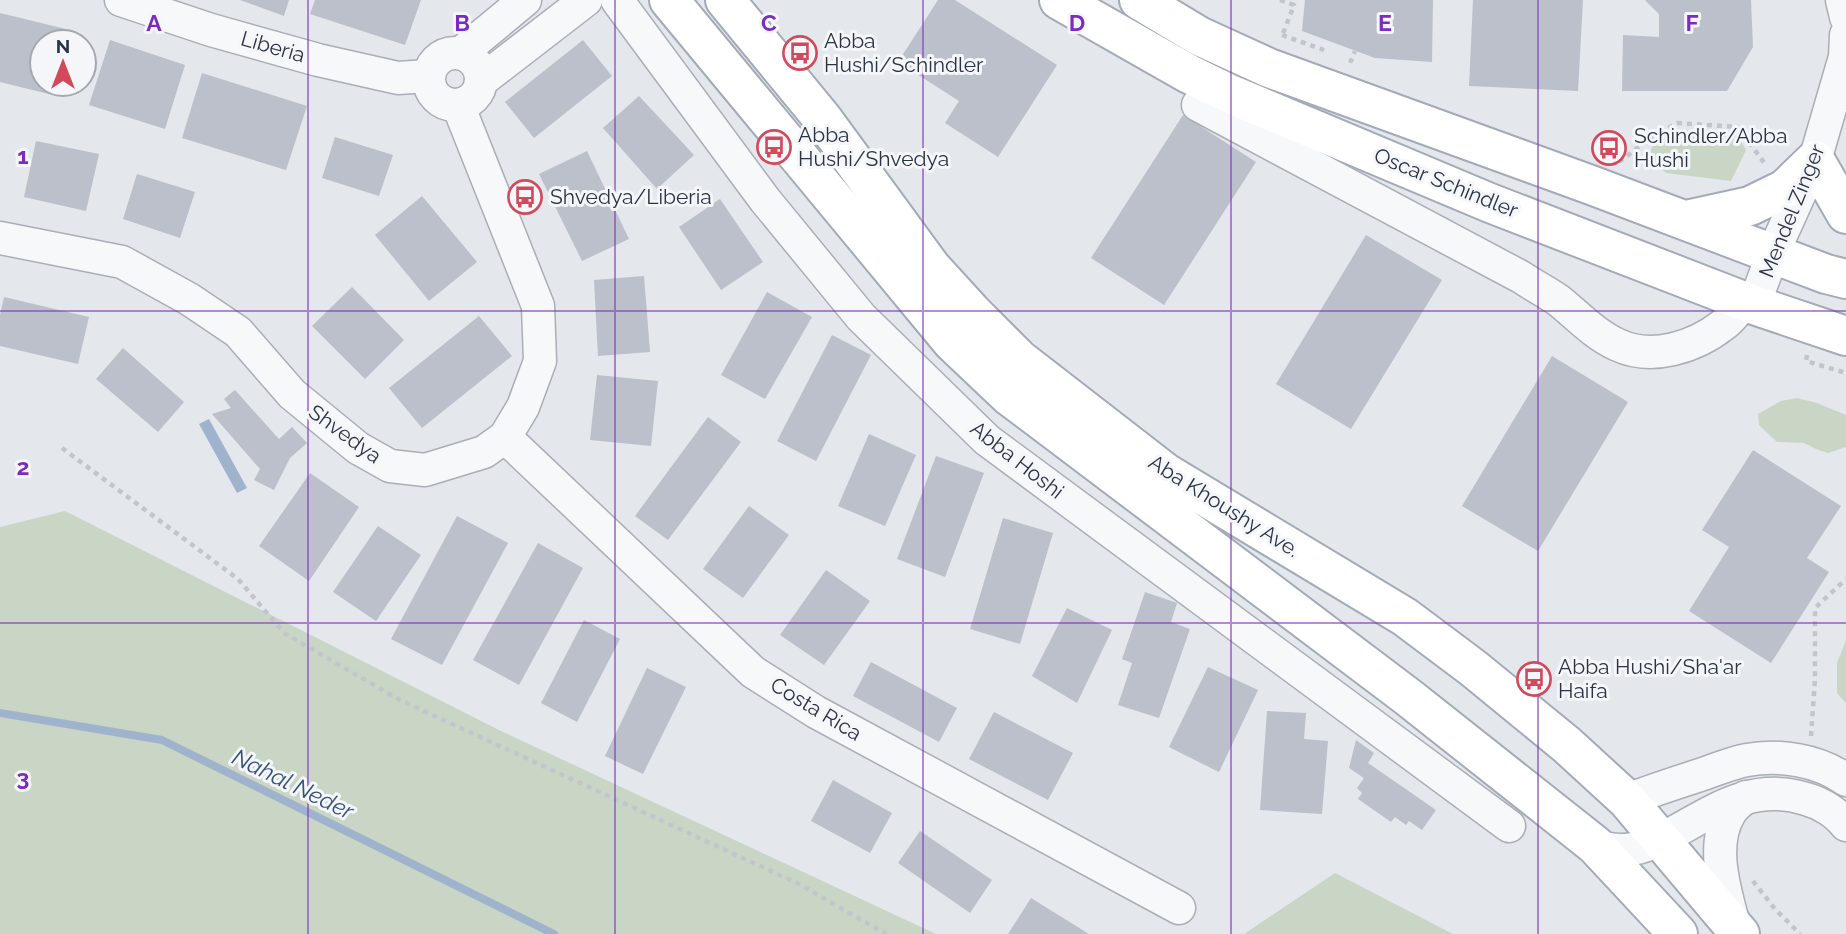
<svg xmlns="http://www.w3.org/2000/svg" width="1846" height="934" viewBox="0 0 1846 934" font-family="Raleway,sans-serif">
<rect width="100%" height="100%" fill="#e4e7ec"/>
<g fill="#c9d6c5">
<polygon points="1680,130 1736,133 1746,150 1731,181 1666,173 1649,155 1655,140"/>
<polygon points="1797,398 1817,403 1846,415 1846,447 1828,453 1816,449 1804,443 1777,442 1759,425 1758,414 1781,401"/>
<polygon points="65,511 499,730 936,934 0,934 0,527"/>
<polygon points="1846,640 1846,703 1837,693 1837,663"/>
<polygon points="1335,873 1453,934 1244,934"/>
</g>
<polygon fill="#9fb4cc" points="209,419 247,488 237,493 199,424"/>
<g fill="none" stroke-linecap="round" stroke-linejoin="round">
<polyline stroke="#9fb4cc" stroke-width="8" points="0,713 162,740 554,934"/>
</g>
<g fill="#bbc0ca">
<polygon points="240,0 289,0 284,16"/>
<polygon points="315,0 421,0 405,45 310,14"/>
<polygon points="938,0 955,0 1057,65 998,157 945,123 959,101 898,62"/>
<polygon points="1305,0 1433,0 1432,62 1375,58 1302,31"/>
<polygon points="1473,0 1583,0 1578,91 1469,86"/>
<polygon points="1645,0 1751,0 1753,47 1727,91 1622,91 1623,35 1659,37 1659,14"/>
<polygon points="0,13 74,31 71,42 42,42 42,84 60,84 57,96 0,82"/>
<polygon points="110,40 185,65 165,129 89,105"/>
<polygon points="583,40 612,76 534,138 505,102"/>
<polygon points="202,73 307,106 286,170 182,138"/>
<polygon points="639,96 694,155 657,189 603,128"/>
<polygon points="1183,115 1256,162 1164,305 1091,258"/>
<polygon points="335,137 393,155 379,196 322,178"/>
<polygon points="36,141 99,154 86,211 24,197"/>
<polygon points="587,151 629,239 582,261 539,174"/>
<polygon points="137,174 195,192 180,238 123,219"/>
<polygon points="422,196 477,262 429,301 375,235"/>
<polygon points="720,199 763,262 721,290 679,227"/>
<polygon points="1366,235 1442,280 1351,429 1276,384"/>
<polygon points="644,276 650,352 598,356 594,280"/>
<polygon points="352,287 404,340 365,379 312,326"/>
<polygon points="767,292 812,317 765,399 721,375"/>
<polygon points="4,297 89,317 78,364 0,346 0,315"/>
<polygon points="479,316 512,356 422,428 389,388"/>
<polygon points="832,335 871,355 816,461 777,441"/>
<polygon points="123,348 184,402 158,432 96,379"/>
<polygon points="1552,356 1628,402 1538,551 1462,506"/>
<polygon points="597,375 658,381 651,446 590,440"/>
<polygon points="235,390 279,439 292,427 307,443 290,458 274,490 254,480 260,469 212,414 231,408 224,399"/>
<polygon points="708,417 741,442 668,540 635,516"/>
<polygon points="869,434 916,455 885,526 838,506"/>
<polygon points="1753,450 1841,506 1807,558 1829,572 1771,663 1689,611 1729,547 1702,530"/>
<polygon points="936,456 984,473 945,577 897,559"/>
<polygon points="310,473 359,507 309,581 259,546"/>
<polygon points="749,506 789,535 743,598 703,569"/>
<polygon points="457,516 508,543 442,665 391,639"/>
<polygon points="1003,518 1053,533 1020,644 970,629"/>
<polygon points="378,526 421,555 376,621 333,592"/>
<polygon points="538,543 583,568 519,685 473,660"/>
<polygon points="826,570 870,601 824,665 780,635"/>
<polygon points="1145,592 1177,603 1171,622 1190,629 1159,718 1118,705 1132,663 1122,659"/>
<polygon points="1067,608 1112,630 1077,703 1032,676"/>
<polygon points="584,620 620,639 577,722 541,703"/>
<polygon points="871,662 957,708 939,742 853,696"/>
<polygon points="1208,667 1258,690 1219,772 1169,747"/>
<polygon points="647,668 686,687 643,774 605,756"/>
<polygon points="1267,711 1306,713 1304,739 1328,741 1322,814 1260,810"/>
<polygon points="994,712 1073,753 1048,800 969,759"/>
<polygon points="1356,740 1374,753 1368,763 1436,810 1422,830 1409,821 1406,825 1395,817 1391,822 1358,799 1362,793 1357,788 1364,778 1349,768"/>
<polygon points="833,780 892,813 870,853 811,821"/>
<polygon points="920,831 992,880 970,913 898,863"/>
<polygon points="1031,898 1089,934 1008,934"/>
</g>
<g fill="none" stroke-linecap="round" stroke-linejoin="round">
<g stroke="#a9aeb7" stroke-width="35">
<g id="minor">
<polyline points="121,0 211,30 318,60 398,78 428,76"/>
<polyline points="617,0 765,200 861,317 987,440 1509,826"/>
<polyline points="1842,0 1846,17"/>
<circle cx="455" cy="79" r="26"/>
<polyline points="461,53 525,0"/>
<polyline points="481,81 586,0"/>
<path d="M 1198,105 L 1521,277 C 1533,285 1546,292 1558,300 C 1577,315 1595,335 1618,345 C 1652,361 1695,347 1723,325 C 1732,319 1738,309 1745,301 L 1754,305 L 1773,253 L 1815,160 L 1845,57 L 1846,35"/>
<polyline points="0,238 122,262 189,299 238,332 292,394 358,448 390,466 425,470 484,452 505,437 523,407 540,361 538,306 458,105"/>
<polyline points="505,437 753,672 816,712 1179,908"/>
<path d="M 1627,800 C 1651,791 1675,783 1700,775 C 1715,770 1731,763 1747,760 C 1779,754 1819,760 1846,780"/>
<path d="M 1595,845 C 1603,848 1612,850 1621,850 C 1639,850 1656,842 1671,834 C 1715,810 1754,782 1806,799 C 1821,803 1837,813 1846,825"/>
<path d="M 1734,925 C 1725,891 1710,845 1730,813 C 1734,806 1740,802 1746,797"/>
</g>
</g>
<g stroke="#a3abb8" stroke-width="42">
<g id="major">
<polyline points="669,0 952,342 1009,396 1408,697 1595,845 1678,934"/>
<polyline points="725,0 822,118 931,267 973,313 1019,359 1166,473 1405,617 1473,668 1567,745 1627,800 1740,934"/>
<polyline points="1059,0 1189,74 1230,94 1490,203 1754,305 1846,336"/>
<polyline points="1139,0 1199,36 1269,68 1591,185 1826,274 1846,279"/>
<polyline points="1686,220 1750,206 1785,189 1815,160 1846,214"/>
</g>
</g>
<g stroke="#c2c5cb" stroke-width="4.5" stroke-dasharray="5 5" stroke-linecap="butt">
<polyline points="1280,0 1294,5 1282,36"/>
<polyline points="1282,35 1324,50"/>
<polyline points="1349,60 1351,61 1355,51"/>
<polyline points="1619,162 1648,140 1677,123 1738,127 1765,164"/>
<polyline points="1807,355 1806,361 1846,373"/>
<polyline points="62,448 238,579 284,633 400,700 799,884 886,934"/>
<polyline points="1811,736 1815,679 1815,608 1846,579"/>
<polyline points="1753,881 1775,909 1800,934"/>
</g>
<use href="#minor" stroke="#f7f8fa" stroke-width="32"/>
<use href="#major" stroke="#fff" stroke-width="38"/>
</g>
<path fill="none" stroke="#7b2cbf" stroke-width="2" stroke-opacity="0.55" d="M 308,0 L 308,934M 615,0 L 615,934M 923,0 L 923,934M 1231,0 L 1231,934M 1538,0 L 1538,934M 0,311 L 1846,311M 0,623 L 1846,623"/>
<defs>
<g id="bus-ring" transform="scale(1.75)"><circle r="9.5" fill="#f4f6f9" stroke="#d1495b" stroke-width="1.5"/><path d="M-5-6H5V4H4V6H2V4H-2V6H-4V4H-5ZM-3.5-4V0h7V-4ZM-3.5 1.2v1.5H-2V1.2ZM2 1.2v1.5H3.5V1.2Z" fill="#d1495b"/></g>
</defs>
<g fill-rule="evenodd">
<use href="#bus-ring" x="800" y="53"/>
<use href="#bus-ring" x="774" y="147"/>
<use href="#bus-ring" x="1609" y="148"/>
<use href="#bus-ring" x="525" y="197"/>
<use href="#bus-ring" x="1534" y="679"/>
</g>
<g text-anchor="middle" stroke-width="6" stroke-linejoin="round" paint-order="stroke">
<g font-size="21" fill="#2b3445" stroke="#f4f6f9" text-anchor="start">
<text x="824" y="48">Abba<tspan x="824" dy="24">Hushi/Schindler</tspan></text>
<text x="798" y="142">Abba<tspan x="798" dy="24">Hushi/Shvedya</tspan></text>
<text x="1634" y="143">Schindler/Abba<tspan x="1634" dy="24">Hushi</tspan></text>
<text x="550" y="204">Shvedya/Liberia</text>
<text x="1558" y="674">Abba Hushi/Sha'ar<tspan x="1558" dy="24">Haifa</tspan></text>
</g>
<g font-size="21" fill="#2b3445" stroke="#f4f6f9">
<text transform="translate(273 47) rotate(16)" y="7">Liberia</text>
<text transform="translate(1446 183) rotate(22)" y="7">Oscar Schindler</text>
<text transform="translate(1792 211) rotate(-68)" y="7">Mendel Zinger</text>
<text transform="translate(345 434) rotate(36)" y="7">Shvedya</text>
<text transform="translate(1017 460) rotate(38)" y="7">Abba Hoshi</text>
<text transform="translate(1224 506) rotate(32)" y="7">Aba Khoushy Ave.</text>
<text transform="translate(816 709) rotate(31)" y="7">Costa Rica</text>
</g>
<g font-size="23" font-style="italic" fill="#34527a" stroke="#f4f6f9">
<text transform="translate(293 784) rotate(26)" y="8">Nahal Neder</text>
</g>
</g>
<g font-size="23" text-anchor="middle" font-weight="bold" fill="#7b2cbf" stroke="#f4f6f9" stroke-width="6" stroke-linejoin="round" paint-order="stroke">
<text x="154" y="31">A</text>
<text x="462" y="31">B</text>
<text x="769" y="31">C</text>
<text x="1077" y="31">D</text>
<text x="1385" y="31">E</text>
<text x="1692" y="31">F</text>
<text x="23" y="164">1</text>
<text x="23" y="475">2</text>
<text x="23" y="786">3</text>
</g>
<g transform="translate(63 63)"><circle r="33" fill="#f4f6f9" stroke="#a4a8b1" stroke-width="2"/>
<path d="M0-5L12 26L0 18L-12 26Z" fill="#d1495b"/>
<text y="-10" font-size="19" font-weight="bold" text-anchor="middle" fill="#2b3445">N</text>
</g>
</svg>
